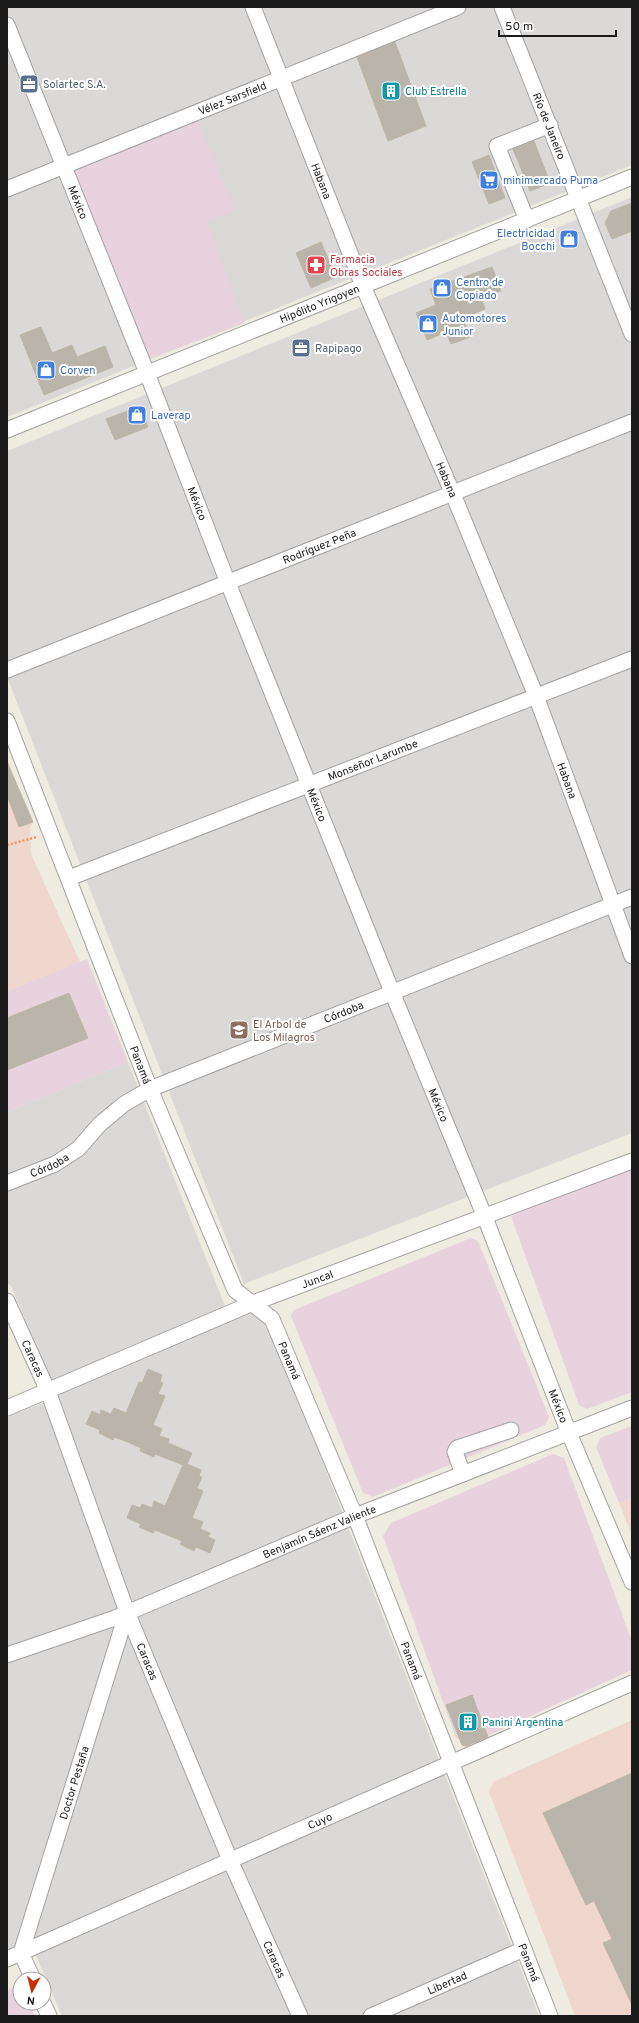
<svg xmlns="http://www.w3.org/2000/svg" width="639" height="2023" viewBox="0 0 639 2023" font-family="Overpass,sans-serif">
<rect width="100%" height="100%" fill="#eeece0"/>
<g fill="#dad9d8">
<polygon points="7,7 632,7 632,165 7,417"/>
<polygon points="632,197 632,1133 244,1284 7,677 7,451"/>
<polygon points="128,1062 231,1321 263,1309 539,2016 62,2016 30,1942 7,1952 7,1417 58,1397 11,1286 7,1283 7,1112"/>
</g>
<g fill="#f0d7ce">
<polygon points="7,759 33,823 30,827 31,854 80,962 7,991"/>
<polygon points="632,1498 632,1535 619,1503"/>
<polygon points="632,1720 632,2016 575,2016 489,1792 493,1782"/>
</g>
<g fill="#e7d2de">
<polygon points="197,118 235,210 207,222 245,323 154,357 149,357 145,353 73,172"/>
<polygon points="87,959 128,1062 7,1112 7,991"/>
<polygon points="632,1167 632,1392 587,1409 579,1405 511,1216"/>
<polygon points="471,1238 478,1241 549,1417 545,1425 373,1497 363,1493 291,1316 294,1310"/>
<polygon points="632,1426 632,1498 619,1503 596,1447 600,1438"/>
<polygon points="553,1454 564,1458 632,1641 632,1670 469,1744 456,1738 383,1536 391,1523"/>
<polygon points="12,1988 20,1990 20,2003 30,2003 35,2016 7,2016 7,1991"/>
</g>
<g fill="#bab5aa" stroke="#bfb6a2">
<polygon points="395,42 426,126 388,141 357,57"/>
<polygon points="534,141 550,183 530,191 513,149"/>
<polygon points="489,155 505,198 489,204 472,162"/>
<polygon points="632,203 632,231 612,239 605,223 611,211"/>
<polygon points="321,242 336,277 311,288 296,253"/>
<polygon points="492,267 501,291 481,298 485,309 463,318 470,337 451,344 446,332 427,340 416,313 436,305 430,289"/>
<polygon points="41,327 52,353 72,345 77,357 105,346 113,367 44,395 20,335"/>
<polygon points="133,409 142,413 148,427 115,440 106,419"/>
<polygon points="7,762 33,822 19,827 7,795"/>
<polygon points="69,993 88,1038 7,1070 7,1018"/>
<polygon points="148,1369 162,1375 160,1382 163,1383 158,1394 165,1396 153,1425 162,1429 159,1436 169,1439 168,1443 192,1453 187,1464 201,1470 199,1476 202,1477 197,1488 203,1491 192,1518 203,1522 200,1529 210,1533 208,1537 215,1540 210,1553 196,1547 194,1551 180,1544 182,1541 155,1530 153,1533 139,1527 141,1524 127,1518 132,1505 140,1508 142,1504 152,1508 154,1501 165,1506 183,1465 155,1454 154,1457 140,1451 141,1448 128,1442 114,1437 113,1440 99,1433 100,1430 86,1424 92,1411 100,1415 101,1410 111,1414 114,1408 126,1413 139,1382 142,1383"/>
<polygon points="472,1695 488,1737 466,1746 462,1745 446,1705"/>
<polygon points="632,1773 632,2005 603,1943 612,1939 594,1901 586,1905 543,1813"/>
</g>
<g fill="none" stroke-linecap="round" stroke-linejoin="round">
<g stroke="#a2a2a2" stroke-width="17">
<g id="minor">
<path id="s1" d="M 253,7 L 363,286 L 453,494 L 536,696 L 632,956"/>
<path id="s2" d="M 502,7 L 632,334"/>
<path id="s3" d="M 7,25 L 147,373 L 228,583 L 392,992 L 484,1215 L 569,1433 L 632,1582"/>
<path id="s4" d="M 7,189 L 458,7"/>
<polyline points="527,220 497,146 550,125"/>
<path id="s5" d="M 7,430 L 632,177"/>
<path id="s6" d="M 7,670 L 632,422"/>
<path id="s7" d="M 7,721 L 150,1089 L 235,1290 L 272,1319 L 355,1516 L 550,2016"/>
<path id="s8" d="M 69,878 L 632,659"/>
<path id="s9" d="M 7,1183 L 55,1164 L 78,1149 L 100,1124 L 124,1104 L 150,1089 L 632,897"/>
<path id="s10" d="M 7,1301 L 48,1391 L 127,1612 L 230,1860 L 300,2016"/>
<path id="s11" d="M 7,1408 L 253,1303 L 632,1161"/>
<polyline points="463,1474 455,1452 457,1448 511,1430"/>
<path id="s12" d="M 7,1655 L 115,1618 L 355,1516 L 632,1408"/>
<path id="s13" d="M 7,1959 L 632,1683"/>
<path id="s14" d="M 33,1979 L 21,1953 L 127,1612"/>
<polyline points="43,2003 49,2016"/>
<path id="s15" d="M 371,2016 L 524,1949"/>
</g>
</g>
<polyline stroke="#fe9561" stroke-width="2.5" stroke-dasharray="2 2" stroke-linecap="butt" points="7,845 37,837"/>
<use href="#minor" stroke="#fff" stroke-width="15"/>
</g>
<defs>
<g id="office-square" transform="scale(1)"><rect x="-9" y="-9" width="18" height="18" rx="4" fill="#5c6f8a" stroke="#fff"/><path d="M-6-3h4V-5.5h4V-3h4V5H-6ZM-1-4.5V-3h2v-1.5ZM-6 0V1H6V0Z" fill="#fff"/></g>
<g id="building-square" transform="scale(1)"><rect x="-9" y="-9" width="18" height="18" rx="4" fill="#0f9aa8" stroke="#fff"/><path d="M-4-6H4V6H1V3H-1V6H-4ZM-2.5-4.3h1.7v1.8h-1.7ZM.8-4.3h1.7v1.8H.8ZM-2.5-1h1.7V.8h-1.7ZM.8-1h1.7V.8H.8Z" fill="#fff"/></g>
<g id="supermarket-square" transform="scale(1)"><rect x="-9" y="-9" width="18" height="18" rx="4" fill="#3f7fe0" stroke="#fff"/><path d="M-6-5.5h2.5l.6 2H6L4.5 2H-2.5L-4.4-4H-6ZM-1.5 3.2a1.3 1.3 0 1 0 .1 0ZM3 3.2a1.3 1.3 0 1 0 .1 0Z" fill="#fff"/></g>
<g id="shop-square" transform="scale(1)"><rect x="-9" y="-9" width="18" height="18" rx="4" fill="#3f7fe0" stroke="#fff"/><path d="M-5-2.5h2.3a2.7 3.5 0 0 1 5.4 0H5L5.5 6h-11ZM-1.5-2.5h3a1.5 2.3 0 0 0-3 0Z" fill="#fff"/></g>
<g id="pharmacy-square" transform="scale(1)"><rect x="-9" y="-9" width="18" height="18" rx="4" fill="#e0444e" stroke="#fff"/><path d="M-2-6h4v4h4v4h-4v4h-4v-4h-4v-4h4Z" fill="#fff"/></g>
<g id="school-square" transform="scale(1)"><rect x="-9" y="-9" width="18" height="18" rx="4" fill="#8d6e63" stroke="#fff"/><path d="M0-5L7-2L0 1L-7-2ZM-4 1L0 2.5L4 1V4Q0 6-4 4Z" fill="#fff"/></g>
</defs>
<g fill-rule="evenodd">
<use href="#office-square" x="29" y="84"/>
<use href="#building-square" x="391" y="91"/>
<use href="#supermarket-square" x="489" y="180"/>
<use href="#shop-square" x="569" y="239"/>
<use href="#pharmacy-square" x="316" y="265"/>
<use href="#shop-square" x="442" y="288"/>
<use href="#shop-square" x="428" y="324"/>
<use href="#office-square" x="301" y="348"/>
<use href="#shop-square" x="46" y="370"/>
<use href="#shop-square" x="137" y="415"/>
<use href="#school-square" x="239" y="1030"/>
<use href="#building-square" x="468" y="1722"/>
</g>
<g text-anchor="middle" stroke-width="4" stroke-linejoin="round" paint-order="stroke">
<g font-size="11" fill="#4e5e75" stroke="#fff" text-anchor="start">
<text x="43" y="88">Solartec S.A.</text>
<text x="315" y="352">Rapipago</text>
</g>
<g font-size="11" fill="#0d838f" stroke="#fff" text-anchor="start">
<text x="405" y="95">Club Estrella</text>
<text x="482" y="1726">Panini Argentina</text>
</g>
<g font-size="11" fill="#1b1b1b" stroke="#fff">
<text dy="4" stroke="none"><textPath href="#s4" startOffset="243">Vélez Sarsfield</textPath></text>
<text dy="4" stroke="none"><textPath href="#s2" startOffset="128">Río de Janeiro</textPath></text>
<text dy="4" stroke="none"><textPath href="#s1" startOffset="187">Habana</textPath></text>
<text dy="4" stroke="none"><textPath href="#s3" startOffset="191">México</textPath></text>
<text dy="4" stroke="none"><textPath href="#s5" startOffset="337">Hipólito Yrigoyen</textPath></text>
<text dy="4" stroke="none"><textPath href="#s1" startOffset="511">Habana</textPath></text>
<text dy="4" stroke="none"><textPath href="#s3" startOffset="515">México</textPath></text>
<text dy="4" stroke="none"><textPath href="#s6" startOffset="336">Rodríguez Peña</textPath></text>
<text dy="4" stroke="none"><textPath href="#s8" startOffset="326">Monseñor Larumbe</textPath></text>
<text dy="4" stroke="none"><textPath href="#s1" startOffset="835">Habana</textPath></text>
<text dy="4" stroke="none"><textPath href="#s3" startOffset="839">México</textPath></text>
<text dy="4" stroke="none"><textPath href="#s9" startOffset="382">Córdoba</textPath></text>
<text dy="4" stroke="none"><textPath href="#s7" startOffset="369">Panamá</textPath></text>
<text dy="4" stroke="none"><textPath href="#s3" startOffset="1163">México</textPath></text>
<text dy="4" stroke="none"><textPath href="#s9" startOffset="46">Córdoba</textPath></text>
<text dy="4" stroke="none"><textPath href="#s11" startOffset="336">Juncal</textPath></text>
<text dy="4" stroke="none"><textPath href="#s10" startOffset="63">Caracas</textPath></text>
<text dy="4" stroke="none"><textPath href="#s7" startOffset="705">Panamá</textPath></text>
<text dy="4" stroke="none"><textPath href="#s3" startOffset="1487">México</textPath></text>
<text dy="4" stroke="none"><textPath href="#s12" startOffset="336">Benjamín Sáenz Valiente</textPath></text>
<text dy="4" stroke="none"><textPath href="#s10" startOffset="387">Caracas</textPath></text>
<text dy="4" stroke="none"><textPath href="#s7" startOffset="1029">Panamá</textPath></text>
<text dy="4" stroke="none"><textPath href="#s14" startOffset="207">Doctor Pestaña</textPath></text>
<text dy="4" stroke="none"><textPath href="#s13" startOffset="342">Cuyo</textPath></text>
<text dy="4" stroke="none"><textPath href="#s10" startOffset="711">Caracas</textPath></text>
<text dy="4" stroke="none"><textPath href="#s7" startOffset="1353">Panamá</textPath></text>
<text dy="4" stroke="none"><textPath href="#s15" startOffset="83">Libertad</textPath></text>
</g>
<g font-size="11" fill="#366cbe" stroke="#fff" text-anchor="start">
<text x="503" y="184">minimercado Puma</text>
<text x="555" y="237" text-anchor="end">Electricidad<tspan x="555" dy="13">Bocchi</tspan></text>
<text x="456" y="286">Centro de<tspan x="456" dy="13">Copiado</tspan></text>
<text x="442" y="322">Automotores<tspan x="442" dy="13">Junior</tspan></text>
<text x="60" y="374">Corven</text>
<text x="151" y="419">Laverap</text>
</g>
<g font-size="11" fill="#be3a42" stroke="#fff" text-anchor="start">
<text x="330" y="263">Farmacia<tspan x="330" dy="13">Obras Sociales</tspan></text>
</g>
<g font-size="11" fill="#785e54" stroke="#fff" text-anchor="start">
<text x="253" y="1028">El Arbol de<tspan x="253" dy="13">Los Milagros</tspan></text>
</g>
</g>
<rect width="639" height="2023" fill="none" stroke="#1b1b1b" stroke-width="16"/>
<g transform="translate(32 1991) rotate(187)"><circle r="19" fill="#ffffff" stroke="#a4a4a4"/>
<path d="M0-3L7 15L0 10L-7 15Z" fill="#c72e00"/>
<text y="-6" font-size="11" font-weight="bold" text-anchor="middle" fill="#1b1b1b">N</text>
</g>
<path d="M499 30v6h117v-6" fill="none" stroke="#1b1b1b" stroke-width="2"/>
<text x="505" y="30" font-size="12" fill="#1b1b1b" stroke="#ffffff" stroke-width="3" paint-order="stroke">50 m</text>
</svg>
